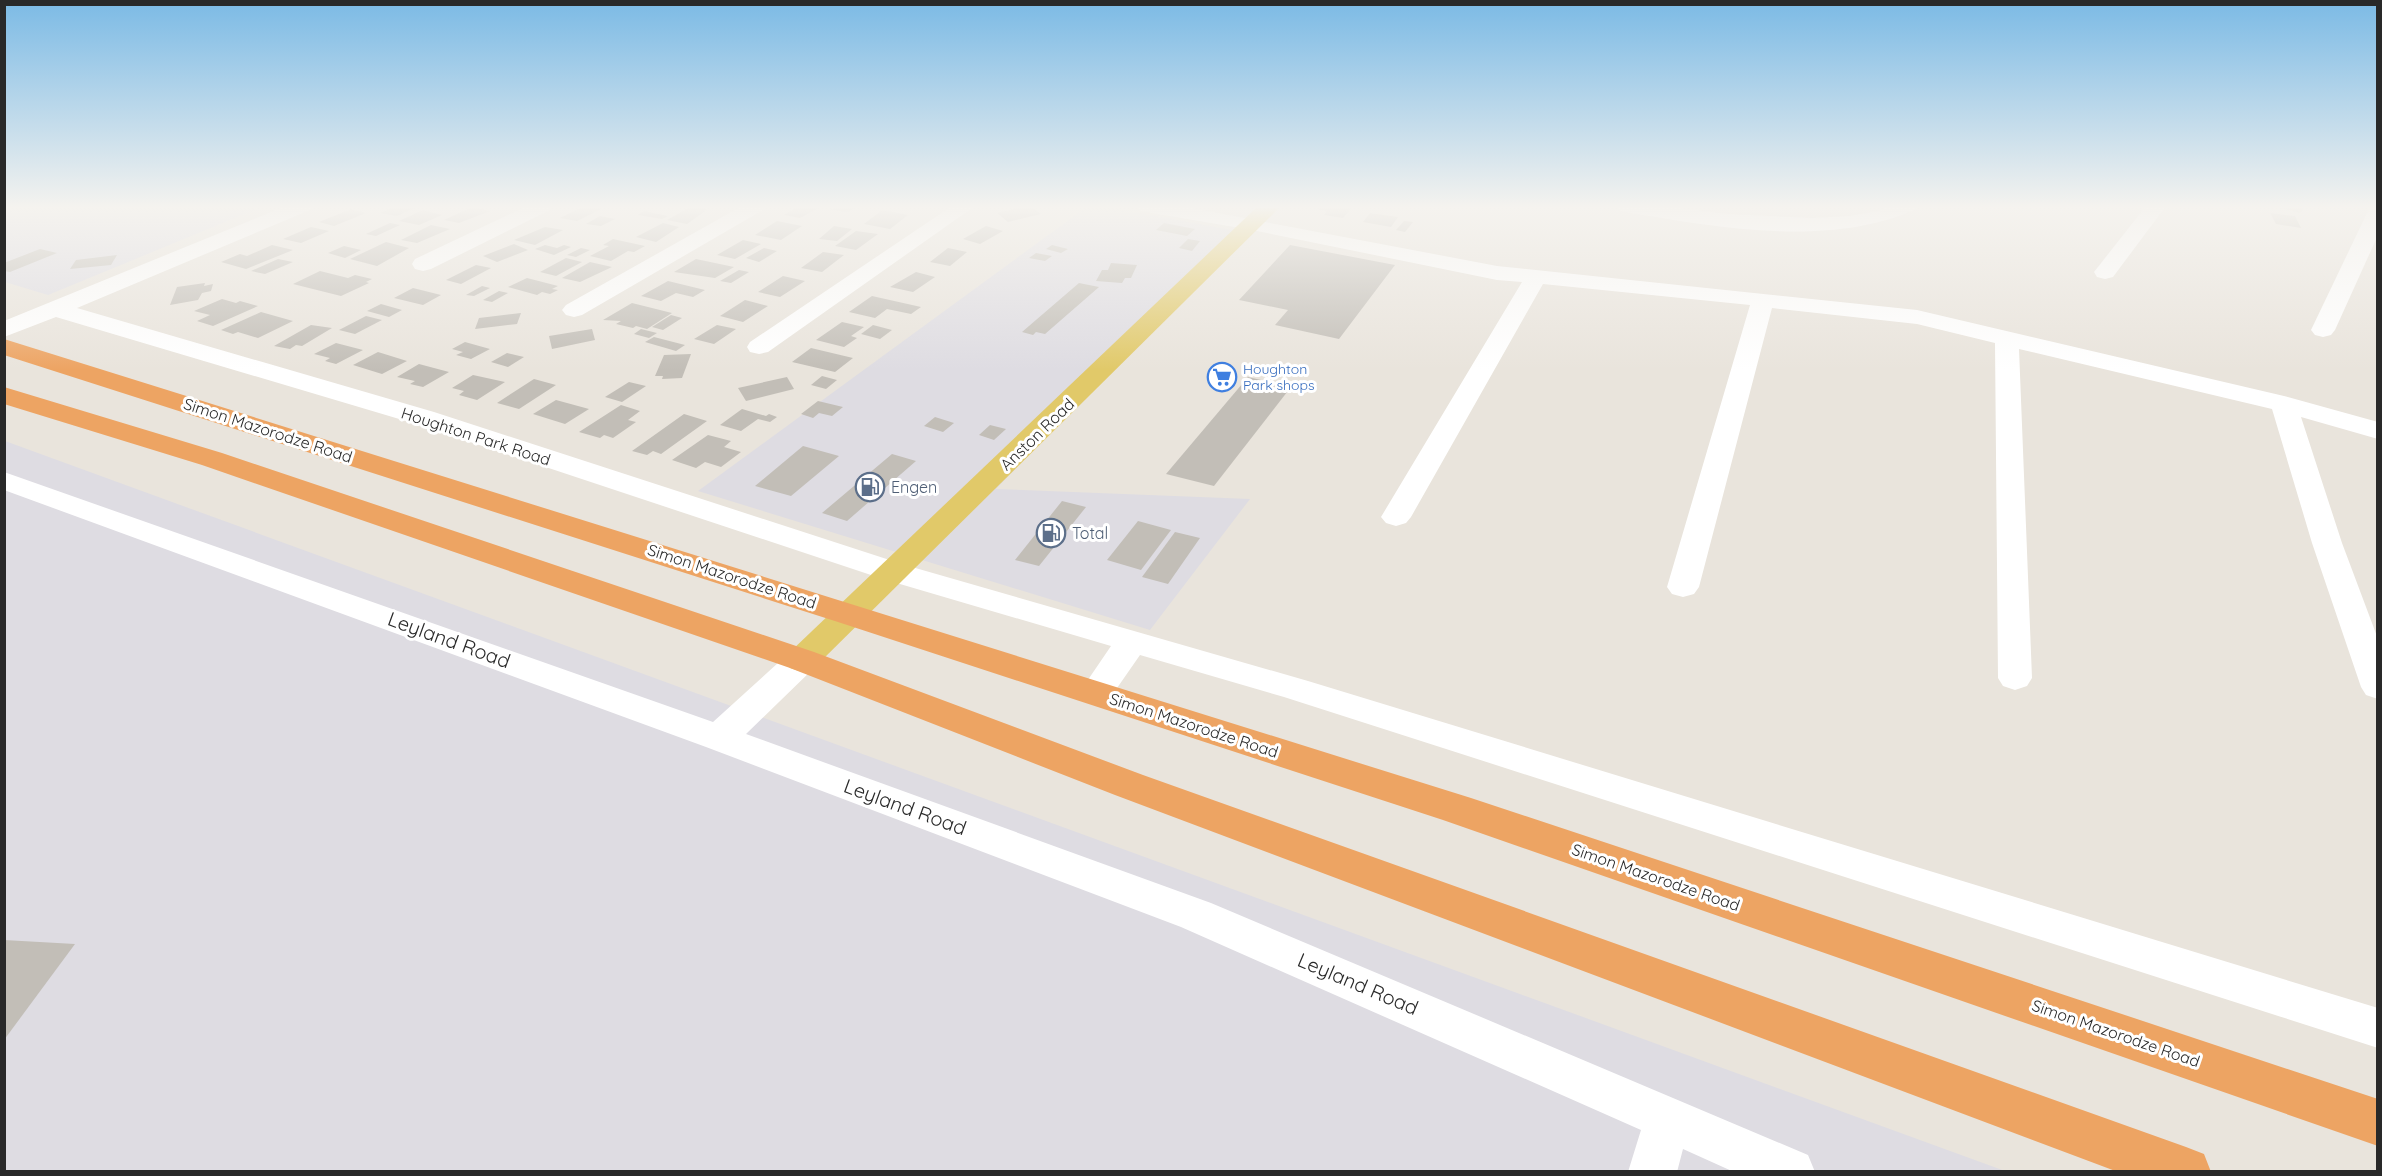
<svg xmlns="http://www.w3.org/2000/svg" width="2382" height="1176" viewBox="0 0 2382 1176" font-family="Quicksand,sans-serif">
<rect width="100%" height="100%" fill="#e9e4dc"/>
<g fill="#dedce2">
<polygon points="4,206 264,206 48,295 5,282"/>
<polygon points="1088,206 1102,206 1247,233 996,489 1250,499 1150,630 698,491"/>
<polygon points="5,441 2005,1171 5,1171"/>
</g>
<g fill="#c2beb7">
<polygon points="395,206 402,206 414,208 397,216 380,213"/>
<polygon points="584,206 601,209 577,221 560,218"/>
<polygon points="692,206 708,209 687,224 667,220"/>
<polygon points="799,206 822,206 800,218 784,215"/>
<polygon points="836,206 857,206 848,212 831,210"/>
<polygon points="1025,206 1031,206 1041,214 1008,222 997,213"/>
<polygon points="1322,206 1353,206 1343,218 1324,215 1327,211 1319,210"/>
<polygon points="2274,206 2305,206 2300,213"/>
<polygon points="472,207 490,211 459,223 444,220"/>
<polygon points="351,209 366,213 334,226 319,222"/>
<polygon points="423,210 442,215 419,225 399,221"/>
<polygon points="882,210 908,215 890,229 864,224"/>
<polygon points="644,211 668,216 662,219 638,215"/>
<polygon points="1370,213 1398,217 1391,227 1363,222"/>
<polygon points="2270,213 2295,216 2301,228 2276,224"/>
<polygon points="600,216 615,219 601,226 586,224"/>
<polygon points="777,221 802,226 781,240 755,235"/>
<polygon points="1404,221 1413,222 1405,232 1396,230"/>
<polygon points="390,223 400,225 376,236 366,234"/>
<polygon points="663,223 679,227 656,242 636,237"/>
<polygon points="1164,223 1195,229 1187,236 1156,230"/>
<polygon points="431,225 450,229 417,243 401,240"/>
<polygon points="834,226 852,229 837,241 819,239"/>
<polygon points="986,226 1003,231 980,244 963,239"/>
<polygon points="311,227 329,231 301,243 283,239"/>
<polygon points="545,227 563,230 535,245 514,240"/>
<polygon points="856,231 878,234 856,250 835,246"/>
<polygon points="613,239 645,246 634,252 628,251 611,261 590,256 609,246 603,245"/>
<polygon points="1188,239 1200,241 1192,251 1179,248"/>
<polygon points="743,240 761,244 735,259 717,255"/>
<polygon points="386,242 409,248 377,266 350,259"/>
<polygon points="514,244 528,250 497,262 483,256"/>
<polygon points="272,245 293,250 246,269 221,262 240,254 247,256"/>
<polygon points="545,245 557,248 564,245 571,247 554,255 535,249"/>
<polygon points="1052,245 1068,249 1061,253 1046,249"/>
<polygon points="1290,245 1395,265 1339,339 1275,325 1288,310 1239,300"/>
<polygon points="344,246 361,250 345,258 328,253"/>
<polygon points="581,248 590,250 576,257 567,255"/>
<polygon points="764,248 777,251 759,262 746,258"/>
<polygon points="948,248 967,252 950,266 930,262"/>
<polygon points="40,249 57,253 10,272 4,271 4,263"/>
<polygon points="823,252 844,255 822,272 801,268"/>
<polygon points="1036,253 1052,256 1045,261 1029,258"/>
<polygon points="117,255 111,265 70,269 76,260"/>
<polygon points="566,258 582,262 556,276 540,272"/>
<polygon points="278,259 293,262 265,274 251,271"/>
<polygon points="696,259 734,267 715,278 674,272"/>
<polygon points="590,262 612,267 580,282 562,278"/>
<polygon points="1111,263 1137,265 1131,278 1125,278 1122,283 1096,281 1102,270 1108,270"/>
<polygon points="476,265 491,268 461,284 446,280"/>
<polygon points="739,270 749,272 731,283 720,281"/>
<polygon points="320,271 348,278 355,275 372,279 366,282 369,283 341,296 293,284"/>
<polygon points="916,272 935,277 913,292 890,287"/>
<polygon points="783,276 805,281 780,297 758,292"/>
<polygon points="527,278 558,286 552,289 558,290 550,294 542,292 537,295 508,287"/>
<polygon points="668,281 705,290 693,297 676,293 661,301 641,296"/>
<polygon points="205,283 204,286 213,284 211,291 202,293 198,300 170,305 177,287"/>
<polygon points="1079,283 1099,287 1045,334 1036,332 1033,335 1022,332"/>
<polygon points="482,286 490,288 474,296 466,295"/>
<polygon points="413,288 441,295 423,305 394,298"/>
<polygon points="499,291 508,293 492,302 483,300"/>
<polygon points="872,296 921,307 911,314 887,309 875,318 849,312"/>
<polygon points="222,299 236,303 240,301 258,306 213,326 197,321 210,315 194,311"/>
<polygon points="745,300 768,306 743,322 720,316"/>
<polygon points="632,303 672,313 647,329 636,326 633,328 616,324 621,321 603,320"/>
<polygon points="381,304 402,310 389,317 367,311"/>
<polygon points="261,312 293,321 258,338 238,332 233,334 221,330"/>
<polygon points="521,313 517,324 475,329 479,318"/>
<polygon points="671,315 682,318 663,330 652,327"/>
<polygon points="366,316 382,320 355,334 339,330"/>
<polygon points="842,322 864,327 851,336 857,338 844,347 816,340"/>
<polygon points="311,325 332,328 302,346 296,345 290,349 274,346"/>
<polygon points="717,325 736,329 714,344 694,339"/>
<polygon points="873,325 892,330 880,339 861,334"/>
<polygon points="592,329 595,340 552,349 549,336"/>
<polygon points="641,329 657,333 649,338 634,334"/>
<polygon points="654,337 685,345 676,351 645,342"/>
<polygon points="465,342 490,349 471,359 456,355 463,352 452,349"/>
<polygon points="336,343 363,350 336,364 325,361 330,358 314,354"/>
<polygon points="811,348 853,358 835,372 792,362"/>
<polygon points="378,352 407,361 382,374 353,365"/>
<polygon points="507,353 524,357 508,367 491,362"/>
<polygon points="691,354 682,378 662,379 663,376 655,376 664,355"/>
<polygon points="419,364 449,372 423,387 410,384 415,381 397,377"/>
<polygon points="473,375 505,382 477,400 459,395 464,391 452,388"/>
<polygon points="822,376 837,380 826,389 811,385"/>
<polygon points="787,377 794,389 746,401 738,388"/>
<polygon points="1248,377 1291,387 1214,486 1166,474"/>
<polygon points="534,379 556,385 519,409 497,403"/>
<polygon points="629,382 646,386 622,402 605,397"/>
<polygon points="556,400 589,409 565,424 533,414"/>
<polygon points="818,401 843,407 832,416 819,413 813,418 801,414"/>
<polygon points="621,405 640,411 628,420 636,422 613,438 604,435 600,438 579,432"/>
<polygon points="742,409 766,416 769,414 777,417 770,422 758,419 741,431 720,425"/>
<polygon points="684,414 707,421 661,454 653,451 647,455 632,451"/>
<polygon points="935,417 954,423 943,432 924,426"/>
<polygon points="990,425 1006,429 994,440 979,435"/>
<polygon points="708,435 731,441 724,447 741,452 721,467 705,462 696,468 672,460"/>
<polygon points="803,446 839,456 791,496 755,486"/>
<polygon points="892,454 916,461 847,521 822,513"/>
<polygon points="1062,501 1086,507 1039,566 1015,560"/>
<polygon points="1138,521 1171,530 1141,570 1107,560"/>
<polygon points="1175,532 1200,538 1168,584 1142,577"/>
<polygon points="4,940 75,944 4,1040"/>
</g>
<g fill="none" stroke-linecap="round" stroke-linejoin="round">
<g fill="#fff" fill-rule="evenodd">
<polygon points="286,206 313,206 310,210 77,308 434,412 905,565 1308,681 2378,1008 2378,1048 1284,697 1140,655 1108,701 1096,705 1084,701 1079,693 1111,646 883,579 416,424 56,317 4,337 4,321"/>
<polygon points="527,206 553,206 550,210 431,269 423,271 415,269 412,264 415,259"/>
<polygon points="742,206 766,206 763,210 582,315 574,317 566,315 562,310 566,305"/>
<polygon points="952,206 975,206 768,352 759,354 750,352 747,347 750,342"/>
<polygon points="1136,206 1181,206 1497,266 1917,310 2284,396 2378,422 2378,439 2301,417 2342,543 2378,639 2378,699 2366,695 2361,687 2312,543 2272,409 2019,349 2032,678 2027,686 2015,690 2003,686 1998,678 1995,343 1917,324 1772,308 1699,587 1694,594 1683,597 1672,594 1667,587 1750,305 1543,284 1411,517 1406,523 1396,526 1386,523 1381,517 1522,282 1497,280 1252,230 1146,212 1139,210"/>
<path d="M 1615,206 L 1662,206 L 1728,214 L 1812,218 L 1850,216 L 1878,211 L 1890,206 L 1917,206 L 1914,210 C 1828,248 1715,227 1625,212 L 1618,210 Z"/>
<polygon points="2146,206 2166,206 2113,277 2105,279 2097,277 2094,272"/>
<polygon points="2378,206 2378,235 2335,330 2331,335 2323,337 2315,335 2311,330 2368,211 2371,207"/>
<polygon points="4,472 713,722 790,652 802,649 814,652 819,660 814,668 746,734 1211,903 1808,1155 1815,1172 1734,1172 1683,1149 1677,1172 1628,1172 1641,1130 1181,927 706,747 4,490"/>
</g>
<polygon fill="#e1c969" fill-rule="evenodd" points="1258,206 1281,206 814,668 802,672 790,668 784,660 790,652"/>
<g fill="#eda463" fill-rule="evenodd">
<polygon points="4,339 1471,798 2378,1099 2378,1146 1443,820 838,622 4,355"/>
<polygon points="4,387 222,453 814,652 1143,775 2186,1147 2204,1154 2211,1172 2118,1172 1115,795 790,668 202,465 4,404"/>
</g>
</g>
<linearGradient id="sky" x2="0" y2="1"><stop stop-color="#7bbae5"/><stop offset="0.56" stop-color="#f5f3ef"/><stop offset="1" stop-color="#f5f3ef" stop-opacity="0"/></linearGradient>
<rect width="2382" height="370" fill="url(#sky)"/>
<defs>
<g id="supermarket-ring" transform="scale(1.5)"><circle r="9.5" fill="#fff" stroke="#3f7fe0" stroke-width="1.5"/><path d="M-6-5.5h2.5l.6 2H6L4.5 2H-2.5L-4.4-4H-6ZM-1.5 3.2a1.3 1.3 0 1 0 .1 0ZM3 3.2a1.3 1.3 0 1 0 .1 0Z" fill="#3f7fe0"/></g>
<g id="fuel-ring" transform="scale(1.5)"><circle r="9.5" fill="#fff" stroke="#5c6f8a" stroke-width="1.5"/><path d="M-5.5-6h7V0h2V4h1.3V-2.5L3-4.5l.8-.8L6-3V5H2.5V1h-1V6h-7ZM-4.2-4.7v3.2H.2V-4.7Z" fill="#5c6f8a"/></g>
</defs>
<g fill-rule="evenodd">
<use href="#supermarket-ring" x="1222" y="377"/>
<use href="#fuel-ring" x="870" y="487"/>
<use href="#fuel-ring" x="1051" y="533"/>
</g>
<g text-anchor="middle" stroke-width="6" stroke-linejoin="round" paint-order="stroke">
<g font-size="14" fill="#366cbe" stroke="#fff" text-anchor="start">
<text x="1243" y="374">Houghton<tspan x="1243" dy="16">Park shops</tspan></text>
</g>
<g font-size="16" fill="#292929" stroke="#fff">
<text transform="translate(268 430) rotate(18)" y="6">Simon Mazorodze Road</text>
<text transform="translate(1037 434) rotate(-44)" y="6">Anston Road</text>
<text transform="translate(476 436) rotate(18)" y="6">Houghton Park Road</text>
<text transform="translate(732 576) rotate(18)" y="6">Simon Mazorodze Road</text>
<text transform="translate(1194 725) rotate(18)" y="6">Simon Mazorodze Road</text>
<text transform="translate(1656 877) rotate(19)" y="6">Simon Mazorodze Road</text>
<text transform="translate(2116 1033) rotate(19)" y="6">Simon Mazorodze Road</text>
</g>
<g font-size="16" fill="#4e5e75" stroke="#fff" text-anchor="start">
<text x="891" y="493">Engen</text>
<text x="1072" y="539">Total</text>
</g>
<g font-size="20" fill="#292929" stroke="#fff">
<text transform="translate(449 640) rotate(20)" y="7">Leyland Road</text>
<text transform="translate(905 807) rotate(20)" y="7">Leyland Road</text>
<text transform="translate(1358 984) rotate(23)" y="7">Leyland Road</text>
</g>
</g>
<rect width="2382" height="1176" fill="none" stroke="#292929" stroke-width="12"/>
</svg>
